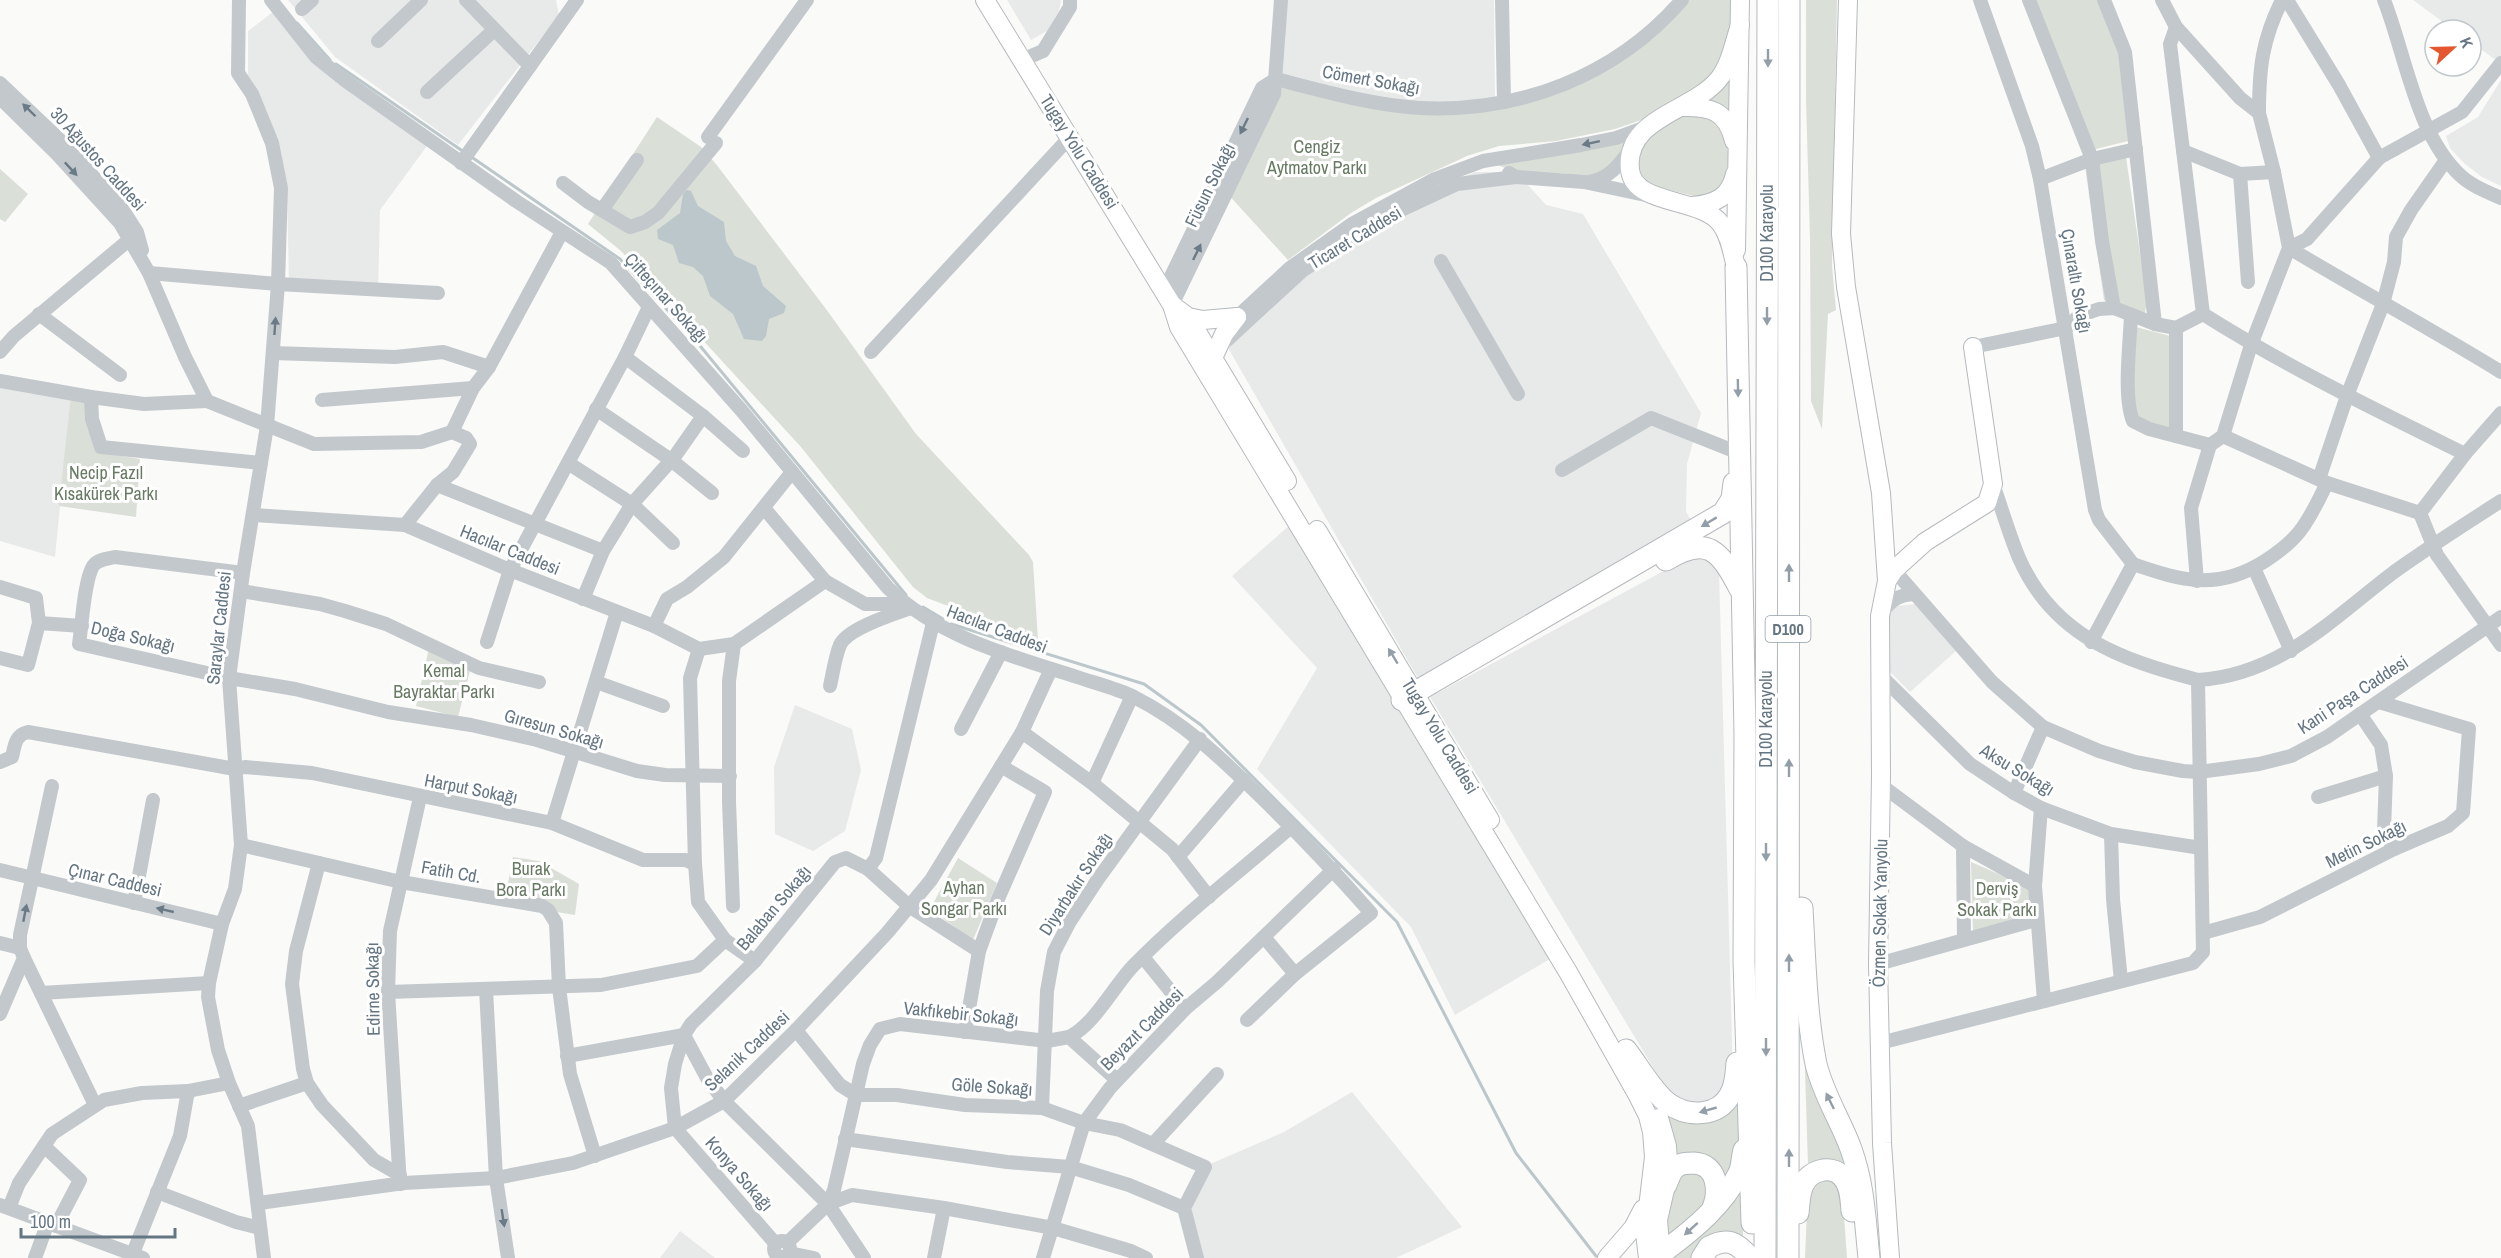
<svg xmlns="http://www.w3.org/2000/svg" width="2501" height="1258" viewBox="0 0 2501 1258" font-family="'Archivo Narrow',sans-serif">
<rect width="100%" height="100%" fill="#fafaf8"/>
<g fill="#e8e9e9">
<polygon points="288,0 556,0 559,15 458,145 335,57"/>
<polygon points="1007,0 1061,0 1059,11 1047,31 1031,40"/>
<polygon points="1281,0 1494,0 1495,102 1380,103 1277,80"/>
<polygon points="2413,0 2501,0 2501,56 2497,61 2471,42 2471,30 2454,30"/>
<polygon points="273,12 427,146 380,210 378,293 289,288 287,182 248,75 248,31"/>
<polygon points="2501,80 2501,186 2482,177 2464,163 2450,148 2446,136 2478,117"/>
<polygon points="1475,172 1516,172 1546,205 1583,214 1701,413 1687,464 1686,512 1694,524 1419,680 1227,346 1308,266 1405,202"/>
<polygon points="0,384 71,394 55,557 0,541"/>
<polygon points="1291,524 1555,956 1455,1015 1411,927 1257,769 1317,668 1232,576"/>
<polygon points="1704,557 1719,572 1733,1075 1726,1091 1704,1109 1669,1094 1430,697 1686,559"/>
<polygon points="1916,604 1956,651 1910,692 1886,668 1886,619 1897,606"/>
<polygon points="795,705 852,729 861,770 845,831 813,851 775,834 774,767"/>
<polygon points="1352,1092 1462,1227 1396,1258 1194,1258 1181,1209 1201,1168 1284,1132"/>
<polygon points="680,1231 715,1258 660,1258"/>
</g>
<g fill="#dadfd7">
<polygon points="1682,0 1740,0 1717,79 1679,107 1615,129 1556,141 1499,146 1467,156 1376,198 1351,213 1288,260 1226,192 1276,79 1378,103 1473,107 1587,74"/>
<polygon points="1806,0 1837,0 1832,266 1836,310 1828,314 1822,429 1811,401 1810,238 1806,100"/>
<polygon points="2036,0 2097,0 2119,52 2128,141 2092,150"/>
<polygon points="1729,76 1729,115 1705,99"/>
<path d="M 1681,113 L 1719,118 C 1729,144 1731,158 1724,186 L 1703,198 L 1652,186 L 1643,181 L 1636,168 L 1642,143 Z"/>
<polygon points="657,117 701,147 716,164 826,309 916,434 1029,555 1033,562 1038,640 927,598 913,587 801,447 621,251 588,224"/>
<polygon points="1630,138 1626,147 1607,171 1588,177 1561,173 1516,172 1495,164"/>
<polygon points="2126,157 2147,302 2145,313 2104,300 2085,166"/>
<polygon points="0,169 28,194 5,222 0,219"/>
<polygon points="2136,327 2174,337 2172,429 2143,424 2135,418 2133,378"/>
<polygon points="71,394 87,398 87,427 98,452 140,459 136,517 59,506"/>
<polygon points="429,648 471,667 458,717 416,706"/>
<polygon points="513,857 539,861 579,884 575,915 557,912 506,894"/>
<polygon points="958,858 997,883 973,940 930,909"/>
<polygon points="1971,862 2029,887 2032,915 1973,931"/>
<polygon points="1803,1007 1850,1174 1818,1162 1808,1164"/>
<polygon points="1742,1100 1740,1148 1734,1172 1722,1179 1673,1161 1660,1106 1732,1103"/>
<polygon points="1689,1168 1711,1181 1706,1209 1665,1241 1665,1223 1673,1178"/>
<polygon points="1744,1170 1743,1238 1695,1258 1670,1258"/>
<polygon points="1833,1177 1842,1189 1847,1258 1805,1258 1808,1187 1815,1180"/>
</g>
<polygon fill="#bbc7cb" points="687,190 691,191 698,206 724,222 726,241 735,256 756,266 763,286 786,306 784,313 769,319 766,336 762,341 744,339 733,314 710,296 703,276 693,267 679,263 673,245 658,239 657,230 680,213 683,194"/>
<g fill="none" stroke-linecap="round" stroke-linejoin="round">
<g stroke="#bbc7cb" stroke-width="3">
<polyline points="297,23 330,60"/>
<polyline points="336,64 464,152"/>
<polyline points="470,156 620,259 696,341 906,595"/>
<polyline points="923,607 943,619"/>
<polyline points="951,624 1144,684 1201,725 1397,922 1516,1153 1596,1256"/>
</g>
<g stroke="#b5babe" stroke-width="20">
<g id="major">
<polyline points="985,0 1172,305 1179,327 1568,972 1637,1094 1648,1116 1652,1132 1654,1157 1645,1233 1648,1258"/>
<polyline points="1848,0 1841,234 1846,287 1881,493 1887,581"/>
<path d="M 1681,107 C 1709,106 1727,110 1734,141"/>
<path d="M 1692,206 C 1714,204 1730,198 1735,174"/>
<polyline points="1736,250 1740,0"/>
<path d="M 1736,267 C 1732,252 1730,236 1721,224 C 1701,197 1634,206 1630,170 C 1624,118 1691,112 1718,80 C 1730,66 1734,43 1740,25"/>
<polyline points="1172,305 1188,317 1287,481"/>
<polyline points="1188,317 1203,320 1237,317"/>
<polyline points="1204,360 1213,358 1224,334 1237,317"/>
<polyline points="1317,530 1490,820"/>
<polyline points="1659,1118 1667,1146 1668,1162 1666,1185 1658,1220 1661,1258"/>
<polyline points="1607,1258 1633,1228 1643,1209"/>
<polyline points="1890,1258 1882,1143 1878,964 1881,775 1880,616 1887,581 1894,570 1925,542 1987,503 1993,484 1973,347"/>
</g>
</g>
<g stroke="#b4b9bd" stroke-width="23">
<g id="highway">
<polyline points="1736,267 1745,733 1744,961 1752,1223"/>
<path d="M 1666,560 C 1708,534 1720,551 1740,589"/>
<polyline points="1402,700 1723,513 1732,499 1734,483"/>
<path d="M 1802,908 C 1805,960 1806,1014 1816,1064 C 1823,1094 1841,1121 1851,1149 C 1864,1185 1865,1220 1869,1258"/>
<path d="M 1626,1050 C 1638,1065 1654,1094 1669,1104 C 1688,1117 1718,1117 1730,1095 C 1736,1085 1736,1074 1737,1063"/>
<path d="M 1666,1185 C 1668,1180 1671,1171 1675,1168 C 1680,1163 1688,1163 1694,1163 C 1717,1164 1720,1190 1713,1208"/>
<path d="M 1798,1213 C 1799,1205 1799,1193 1803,1185 C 1809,1171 1830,1164 1842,1176 C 1851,1185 1851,1200 1852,1211"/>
<path d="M 1667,1249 C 1694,1229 1724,1204 1739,1173 C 1742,1167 1742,1157 1744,1150"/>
<path d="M 1702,1258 L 1709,1247 C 1727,1237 1737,1242 1750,1258"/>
<polyline points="1765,1258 1768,0"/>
<polyline points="1788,1258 1789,0"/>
</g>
</g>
<g stroke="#c3c8cc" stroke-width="14">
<polyline points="239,0 238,73 252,94 272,143 281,188 278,284 267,426 243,573 229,678 241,845 235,889 222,924 209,983 208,997 218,1050 229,1083 248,1126 264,1258"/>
<path d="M 271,0 L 316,57 L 346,81 L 516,201 L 611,263 L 742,411 L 888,588 C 939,637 1008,655 1074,676 C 1094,683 1116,688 1134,697 C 1184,722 1222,759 1262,798 C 1300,835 1336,873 1371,913 L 1295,974 L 1247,1020"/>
<polyline points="466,0 530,66"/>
<polyline points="1502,0 1504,102"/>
<polyline points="1980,0 2032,146 2040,179 2095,510 2099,520 2133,564 2091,642"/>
<polyline points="2029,0 2092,159 2102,241 2114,308"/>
<path d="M 2104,0 L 2125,52 L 2155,324 L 2176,328 L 2203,314 C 2287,367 2376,410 2465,454 L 2420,513 L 2327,483 L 2223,436"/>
<polyline points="2162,0 2176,27 2240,98 2259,113 2274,172 2289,248 2251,345 2223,436 2210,445"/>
<polyline points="2287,0 2339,85 2379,158 2462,112 2501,63"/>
<path d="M 2384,0 C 2406,56 2416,135 2461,176 C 2472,186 2487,192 2501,198"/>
<polyline points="302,9 312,0"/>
<polyline points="2176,27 2170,44 2203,314"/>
<polyline points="378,41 421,0"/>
<polyline points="1022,60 1043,51 1070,7 1070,0"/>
<path d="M 1276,79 C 1323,91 1372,105 1420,108 C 1520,113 1616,76 1682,0"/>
<polyline points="0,83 59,139 121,207 137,232 142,250"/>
<polyline points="427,92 494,30"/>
<polyline points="0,98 57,154 120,223 149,273 185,357 207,401 314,444 421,442 452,432 466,438 470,444 453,472 437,485 405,525"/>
<path d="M 2259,113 C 2259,69 2262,40 2282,0"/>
<polyline points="708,137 807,0"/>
<polyline points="2183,151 2240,174 2274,172"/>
<polyline points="461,163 577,0"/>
<polyline points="1509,173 1516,177 1584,182 1650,196"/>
<polyline points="2240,174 2248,282"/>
<polyline points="2040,179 2092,159 2136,149"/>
<path d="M 1589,182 C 1609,179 1619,165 1631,149"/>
<polyline points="563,183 588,202 630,227 645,222 658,213 716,143"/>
<polyline points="602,210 637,160"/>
<path d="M 2289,248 C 2359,290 2431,329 2501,372"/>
<polyline points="2289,248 2307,239 2379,158"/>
<polyline points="1441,261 1518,394"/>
<polyline points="149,273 278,284 438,293"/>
<polyline points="1164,291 1262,88 1276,79"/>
<polyline points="1172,305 1274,94 1281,0"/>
<polyline points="39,314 120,375"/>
<path d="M 2131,315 C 2130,343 2123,397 2133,421 L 2149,429 L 2210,445"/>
<polyline points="1237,317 1290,268 1352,224 1435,179 1483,161 1581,145 1616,138 1646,127"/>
<polyline points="1227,340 1302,271 1382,219 1457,184 1516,177"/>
<polyline points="1973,347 2066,328 2079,316 2099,309 2114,308 2155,324"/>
<polyline points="0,352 14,336 130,239"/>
<polyline points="871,352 1070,137"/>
<polyline points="273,353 395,357 443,352 489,367"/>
<polyline points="625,357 703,416 743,451"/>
<polyline points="0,381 91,397 144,404 207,401"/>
<polyline points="91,397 92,419 101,447 261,463"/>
<polyline points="322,400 473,388"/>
<polyline points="596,409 671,460 712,493"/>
<polyline points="452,432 473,388 489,367 562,232"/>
<polyline points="2176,436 2176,328"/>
<polyline points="2465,454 2501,413"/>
<polyline points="568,463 632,504 673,543"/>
<polyline points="1562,470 1651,418 1739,453"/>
<polyline points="2319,479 2347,396 2383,304 2394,262 2396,237 2411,210 2446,160"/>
<polyline points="437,485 603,551"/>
<polyline points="764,508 825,581"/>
<polyline points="2420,513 2437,555 2501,645"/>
<polyline points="253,515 405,525 510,570 654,626 699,649 734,644 825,581 865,604 904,604"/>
<path d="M 2133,564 C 2182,581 2218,591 2265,561 C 2279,552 2290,544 2300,531 C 2311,517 2319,499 2327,483"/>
<polyline points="2254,568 2291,651"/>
<polyline points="1894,570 1992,682 2043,727 2099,751 2135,762 2183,771 2199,772 2259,764 2291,756 2327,737 2501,617"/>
<path d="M 243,573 L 115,557 C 107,559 98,559 93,566 C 84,581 82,625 79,644 L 229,678 L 295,689 L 388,712 L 471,725 L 537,740 L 637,771 L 665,775 L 730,776"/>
<polyline points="2197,581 2191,508 2210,445"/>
<polyline points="0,587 36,598 39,623 28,665 0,658"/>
<polyline points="241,591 320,604 345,611 386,624 479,668 539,682"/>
<polyline points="583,599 603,551 632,504 675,456 703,416"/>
<path d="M 1882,613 C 1891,600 1898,595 1914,594"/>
<polyline points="39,623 82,626"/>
<polyline points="654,626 667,599 687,587 724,557 792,472"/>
<polyline points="487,642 510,570 625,357 649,307"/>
<polyline points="699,649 690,678 695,864 698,902 725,940 755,961"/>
<polyline points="1880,675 1970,764 2014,793 2041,808 2111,834 2201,848"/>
<path d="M 2198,680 C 2280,675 2332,619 2394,572 C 2429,547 2465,524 2501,501"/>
<polyline points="596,682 663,706"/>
<path d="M 830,686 C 833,673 835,657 840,645 C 848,628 894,614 911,608"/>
<polyline points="2360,714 2381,745 2386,776 2384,830 2394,849"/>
<polyline points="961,729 1001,652"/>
<polyline points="1022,732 1092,783 1172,849 1209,897"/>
<path d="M 0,762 L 12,757 C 15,745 15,735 28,732 L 235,769 L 245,767 L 312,773 L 552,823 L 643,860 L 686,860 L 695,864"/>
<polyline points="1092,783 1132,696"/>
<polyline points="1881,785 1963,846 2035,886"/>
<polyline points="2014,793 2043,727"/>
<polyline points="2318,797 2386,776"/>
<polyline points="2041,808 2035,886 2044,1001"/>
<polyline points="552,823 617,612"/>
<polyline points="2111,834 2113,899 2121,981"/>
<polyline points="241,845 401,882 542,906 548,910 556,923 559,987 570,1074 595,1156"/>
<polyline points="1963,846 1964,939"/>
<polyline points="1178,857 1244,780"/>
<polyline points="319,863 296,951 292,984 303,1069 307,1083 322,1105 374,1160 400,1175"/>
<polyline points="868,869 876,858 933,623"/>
<polyline points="0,870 222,924"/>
<polyline points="134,903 153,800"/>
<polyline points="733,906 729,802 729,681 734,644"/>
<polyline points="2203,933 2260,917 2394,849 2448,826 2463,813 2469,729 2379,702"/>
<polyline points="1264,937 1295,974"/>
<polyline points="0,943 20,948"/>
<polyline points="1143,957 1185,1009"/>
<polyline points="24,958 95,1105"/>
<polyline points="1878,964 2036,920"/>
<polyline points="486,989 496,1178 508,1258"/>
<polyline points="388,992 601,985 697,966 725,940"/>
<polyline points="41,993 209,983"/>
<polyline points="0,1014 24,958 20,948 20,935 52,786"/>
<polyline points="796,1030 840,1085 856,1095 897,1095 965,1105 1042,1108 1084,1123 1120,1130 1205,1167 1184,1208 1197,1258"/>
<polyline points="965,1032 979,951 998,899 1045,792 1001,766"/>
<path d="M 1069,1037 C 1094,1025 1114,986 1133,966 C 1182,916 1238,873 1291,827"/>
<path d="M 1880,1043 L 2193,963 L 2203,952 L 2198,680 C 2121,660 2053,636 2019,558 C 2009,534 2002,509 1993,484"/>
<polyline points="567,1056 684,1035 707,1078 724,1101 828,1204 864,1258"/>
<polyline points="239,1106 307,1083"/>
<polyline points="1042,1108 1047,991 1054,952 1069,923 1098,879 1200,739"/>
<polyline points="845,1139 1007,1162 1070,1167 1129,1185 1184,1208"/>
<polyline points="1153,1144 1217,1074"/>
<polyline points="44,1146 80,1180 56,1226"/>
<polyline points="400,1184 388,992 390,931 420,797"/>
<polyline points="157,1192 236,1222 260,1228"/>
<polyline points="259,1203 404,1183 496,1178 573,1163 675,1128 724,1101 796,1030 887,933 931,880 1022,732 1051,669"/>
<polyline points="828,1204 852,1195 944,1208 1053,1228 1131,1251 1146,1258"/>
<polyline points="0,1205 143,1258"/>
<polyline points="9,1208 19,1183 52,1134 104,1100 142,1093 188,1091 229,1083"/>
<circle cx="782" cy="1249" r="8"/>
<polyline points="788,1242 828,1204 834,1190 863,1064 870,1045 880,1029 900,1024 1047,1041 1069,1037 1117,1080"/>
<polyline points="775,1243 675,1128 671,1088 675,1064 684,1035 691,1024 755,961 835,862 846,858 868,869 909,906 979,951"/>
<polyline points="789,1253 814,1258"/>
<polyline points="35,1258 48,1222"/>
<polyline points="131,1258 180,1136 188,1091"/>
<polyline points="934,1258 944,1208"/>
<polyline points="1043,1258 1084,1123 1110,1088 1185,1009 1217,982 1334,869"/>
</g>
<use href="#major" stroke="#fff" stroke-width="18"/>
<use href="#highway" stroke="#fff" stroke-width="21"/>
</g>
<defs><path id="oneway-solid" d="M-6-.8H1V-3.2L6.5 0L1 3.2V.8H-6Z" transform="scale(1.5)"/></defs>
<g fill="#939fa8">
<use href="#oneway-solid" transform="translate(1768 58) rotate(90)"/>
<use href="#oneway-solid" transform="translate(1767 316) rotate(90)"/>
<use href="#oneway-solid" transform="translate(1738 388) rotate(89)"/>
<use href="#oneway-solid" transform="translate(1709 522) rotate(149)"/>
<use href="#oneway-solid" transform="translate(1789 573) rotate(-90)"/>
<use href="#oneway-solid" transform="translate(1393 656) rotate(-121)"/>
<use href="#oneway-solid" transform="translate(1789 768) rotate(-90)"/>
<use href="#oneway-solid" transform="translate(1766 852) rotate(90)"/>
<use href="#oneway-solid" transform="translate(1789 963) rotate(-90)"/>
<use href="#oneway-solid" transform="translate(1766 1047) rotate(90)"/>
<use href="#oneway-solid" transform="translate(1830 1101) rotate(-116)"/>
<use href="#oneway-solid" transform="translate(1708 1110) rotate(164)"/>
<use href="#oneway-solid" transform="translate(1789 1158) rotate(-90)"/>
<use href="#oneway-solid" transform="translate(1691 1229) rotate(138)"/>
</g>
<g fill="#6a7a87">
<use href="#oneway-solid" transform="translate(29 110) rotate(-136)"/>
<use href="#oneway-solid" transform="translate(1244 126) rotate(116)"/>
<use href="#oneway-solid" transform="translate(1591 143) rotate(168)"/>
<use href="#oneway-solid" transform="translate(71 169) rotate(47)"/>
<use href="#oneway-solid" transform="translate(1197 252) rotate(-64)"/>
<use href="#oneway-solid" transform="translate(275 326) rotate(-86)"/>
<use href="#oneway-solid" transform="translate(165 910) rotate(-167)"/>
<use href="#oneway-solid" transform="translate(25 913) rotate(-79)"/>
<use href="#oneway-solid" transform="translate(503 1218) rotate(81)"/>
</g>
<g text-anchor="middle" stroke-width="6" stroke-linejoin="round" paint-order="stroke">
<rect fill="#fff" stroke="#939fa8" stroke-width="1.5" x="1765.5" y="616" width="45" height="26" rx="4.5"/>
<g font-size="16" font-weight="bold" fill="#657683">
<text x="1788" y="635">D100</text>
</g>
<g font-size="18" fill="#657683" stroke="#fff">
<text transform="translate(1371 80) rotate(10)" y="6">Cömert Sokağı</text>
<text transform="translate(1079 152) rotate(58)" y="6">Tugay Yolu Caddesi</text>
<text transform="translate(98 159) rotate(48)" y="6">30 Ağustos Caddesi</text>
<text transform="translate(1210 185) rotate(-64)" y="6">Füsun Sokağı</text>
<text transform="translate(1767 233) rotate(-90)" y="6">D100 Karayolu</text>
<text transform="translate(1355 238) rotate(-31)" y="6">Ticaret Caddesi</text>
<text transform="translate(2076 281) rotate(80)" y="6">Çınaraltı Sokağı</text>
<text transform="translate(666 298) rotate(48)" y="6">Çifteçınar Sokağı</text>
<text transform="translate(510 550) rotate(22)" y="6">Hacılar Caddesi</text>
<text transform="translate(219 628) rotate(-84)" y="6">Saraylar Caddesi</text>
<text transform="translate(997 629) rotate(21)" y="6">Hacılar Caddesi</text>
<text transform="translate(133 637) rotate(13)" y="6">Doğa Sokağı</text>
<text transform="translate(2353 695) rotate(-33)" y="6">Kani Paşa Caddesi</text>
<text transform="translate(1766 719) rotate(-90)" y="6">D100 Karayolu</text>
<text transform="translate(554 729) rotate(16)" y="6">Gıresun Sokağı</text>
<text transform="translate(1440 736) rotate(59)" y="6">Tugay Yolu Caddesi</text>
<text transform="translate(2017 770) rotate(31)" y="6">Aksu Sokağı</text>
<text transform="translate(471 789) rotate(11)" y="6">Harput Sokağı</text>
<text transform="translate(2366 844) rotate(-26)" y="6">Metin Sokağı</text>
<text transform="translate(451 872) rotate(10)" y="6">Fatih Cd.</text>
<text transform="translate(115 880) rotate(13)" y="6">Çınar Caddesi</text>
<text transform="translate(1076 884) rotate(-57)" y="6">Diyarbakır Sokağı</text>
<text transform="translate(774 908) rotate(-50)" y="6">Balaban Sokağı</text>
<text transform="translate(1880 913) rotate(-89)" y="6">Özmen Sokak Yanyolu</text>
<text transform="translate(373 989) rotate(-91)" y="6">Edirne Sokağı</text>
<text transform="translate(961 1014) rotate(6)" y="6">Vakfıkebir Sokağı</text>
<text transform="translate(1142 1029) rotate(-45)" y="6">Beyazıt Caddesi</text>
<text transform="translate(747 1051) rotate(-43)" y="6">Selanik Caddesi</text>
<text transform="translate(992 1087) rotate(4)" y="6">Göle Sokağı</text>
<text transform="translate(739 1174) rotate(49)" y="6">Konya Sokağı</text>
</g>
<g font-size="18" fill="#687a64" stroke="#fff">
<text x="1317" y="153">Cengiz<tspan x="1317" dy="21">Aytmatov Parkı</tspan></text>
<text x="106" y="479">Necip Fazıl<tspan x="106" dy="21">Kısakürek Parkı</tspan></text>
<text x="444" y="677">Kemal<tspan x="444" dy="21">Bayraktar Parkı</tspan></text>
<text x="531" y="875">Burak<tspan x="531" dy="21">Bora Parkı</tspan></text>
<text x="964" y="894">Ayhan<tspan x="964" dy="21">Songar Parkı</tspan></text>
<text x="1997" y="895">Derviş<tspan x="1997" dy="21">Sokak Parkı</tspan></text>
</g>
</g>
<g transform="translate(2453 48) rotate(68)"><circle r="28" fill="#ffffff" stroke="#c1c8cd" stroke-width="1.5"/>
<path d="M0-4.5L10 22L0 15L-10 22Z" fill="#e4572e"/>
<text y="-9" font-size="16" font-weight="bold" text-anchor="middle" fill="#657683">K</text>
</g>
<path d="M21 1228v9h154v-9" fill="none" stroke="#657683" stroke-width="3"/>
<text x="30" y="1228" font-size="18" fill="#657683" stroke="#ffffff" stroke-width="4.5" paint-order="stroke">100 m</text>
</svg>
